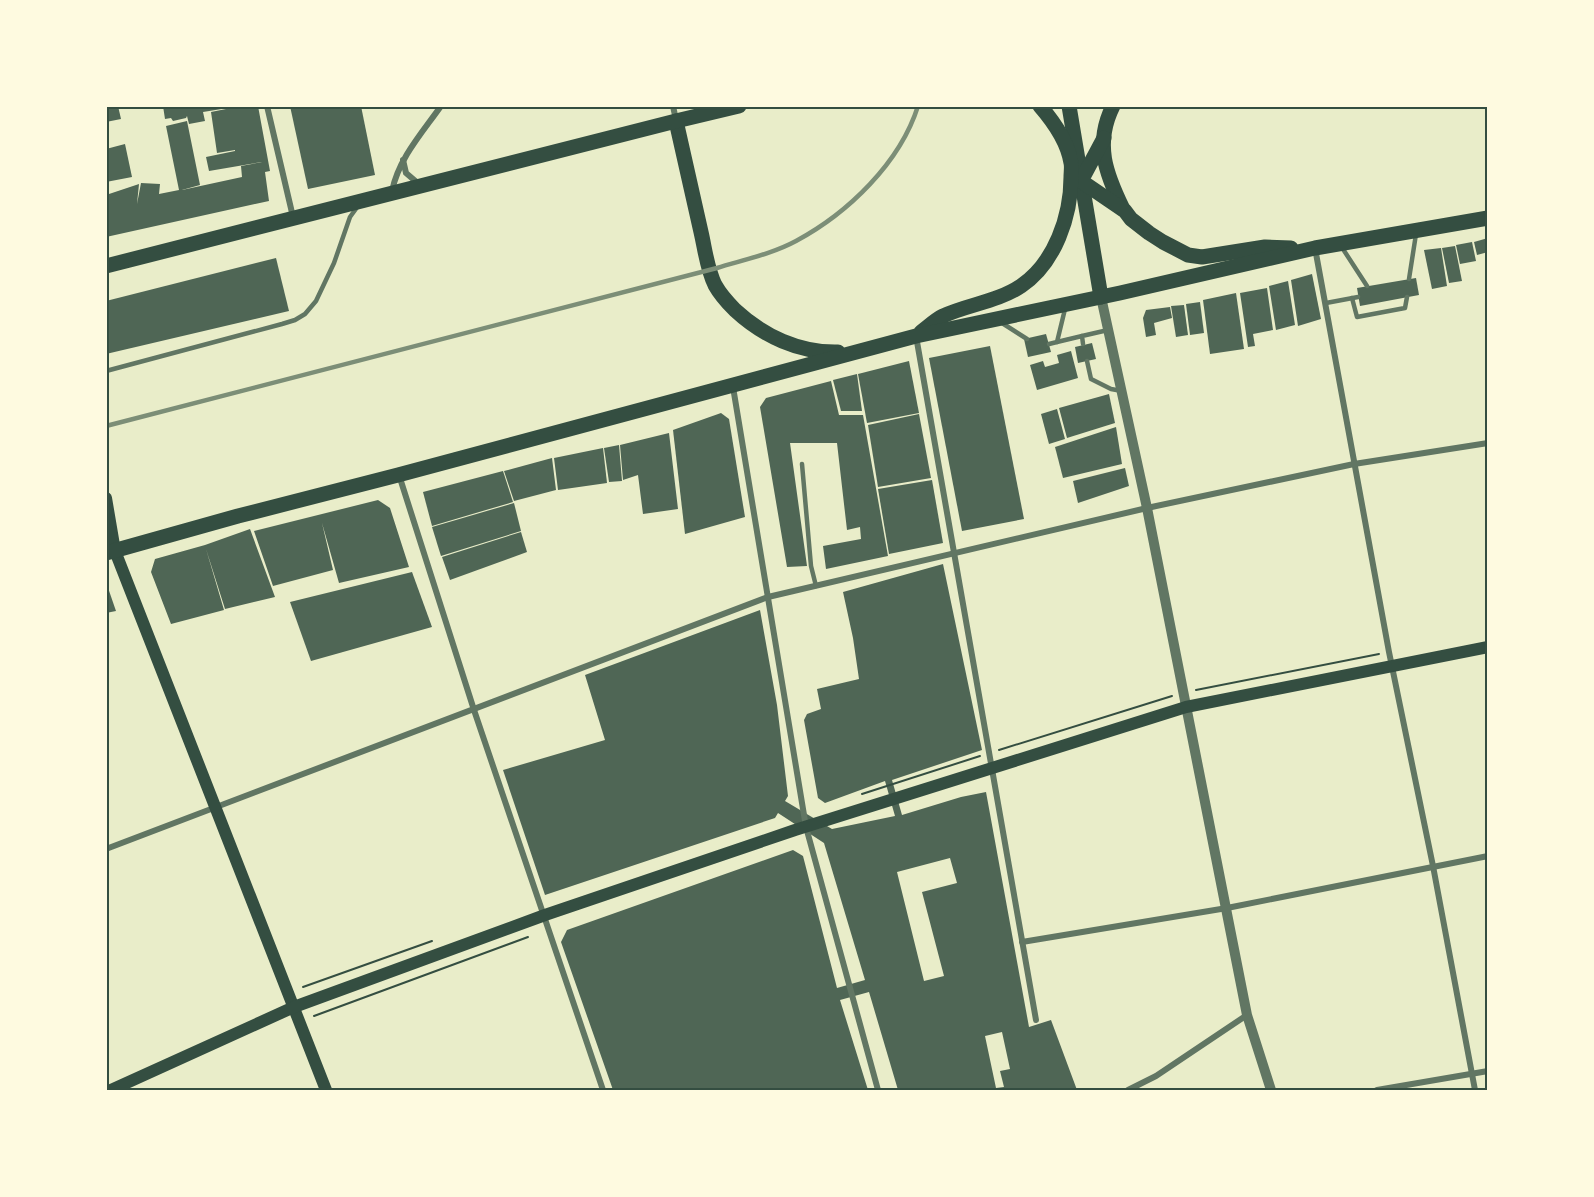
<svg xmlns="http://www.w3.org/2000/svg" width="1594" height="1197" viewBox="0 0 1594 1197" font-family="'Space Grotesk',sans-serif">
<rect width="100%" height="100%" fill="#e9edc9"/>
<g fill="#4f6655" fill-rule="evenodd">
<polygon points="106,106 118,106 121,119 106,122"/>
<polygon points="163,106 228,106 228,108 203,112 205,121 189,124 187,116 186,118 173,121 171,118 165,119"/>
<polygon points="241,106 258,106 270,171 265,172 269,201 106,237 106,195 139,184 137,204 141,183 160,184 159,194 179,190 166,126 187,121 200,185 182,190 242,177 241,166 262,162 209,171 206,157 235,151 235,150 217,153 211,112"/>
<polygon points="290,106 361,106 375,175 308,189"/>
<polygon points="125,144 132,177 106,182 106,149"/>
<polygon points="1488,238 1488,252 1477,255 1474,242"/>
<polygon points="1472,242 1476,261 1460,264 1456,245"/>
<polygon points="1455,246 1462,281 1449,283 1442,248"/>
<polygon points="1441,248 1447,286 1432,289 1424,250"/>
<polygon points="276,258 289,311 106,354 106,301"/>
<polygon points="1312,274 1321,319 1298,326 1291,280"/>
<polygon points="1416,278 1419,295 1360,306 1357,288"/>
<polygon points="1288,281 1295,325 1276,330 1269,286"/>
<polygon points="1267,288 1273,330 1253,334 1255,346 1248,347 1240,293"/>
<polygon points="1236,293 1244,349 1210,354 1203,300"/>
<polygon points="1200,302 1204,333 1190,335 1186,304"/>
<polygon points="1184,305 1188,335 1176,337 1171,306"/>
<polygon points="1170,307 1172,318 1154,323 1156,335 1146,337 1143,318 1146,310"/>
<polygon points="1046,334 1051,352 1028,357 1024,339"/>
<polygon points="1092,343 1096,359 1078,363 1075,347"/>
<polygon points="990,346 1024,519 962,531 929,358"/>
<polygon points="1071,351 1078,378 1037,390 1030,365 1043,361 1045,367 1059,363 1057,355"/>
<polygon points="909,361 919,413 867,423 858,374"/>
<polygon points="857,374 862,411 841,411 833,380"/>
<polygon points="831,381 839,415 863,415 888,556 826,569 823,546 861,539 860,527 847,530 837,443 790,443 807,566 787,567 760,407 766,398"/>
<polygon points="1109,394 1115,423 1067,438 1059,408"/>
<polygon points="1057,409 1065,439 1049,444 1041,414"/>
<polygon points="721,413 729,419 745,517 685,534 673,430"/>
<polygon points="919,414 931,478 878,487 868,425"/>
<polygon points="1116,427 1122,464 1063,478 1055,447"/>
<polygon points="669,433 678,509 643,514 638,475 623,480 620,445"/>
<polygon points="619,445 622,481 609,482 604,448"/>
<polygon points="603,448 607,483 558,490 554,458"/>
<polygon points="552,458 556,490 514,501 504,471"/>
<polygon points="1125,468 1129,486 1078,503 1073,481"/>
<polygon points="503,471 513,502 432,526 423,492"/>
<polygon points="932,480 943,543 889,554 878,489"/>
<polygon points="378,500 390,508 409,567 339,583 322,523 333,570 273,586 254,531"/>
<polygon points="514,503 521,531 441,556 432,527"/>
<polygon points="250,529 275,597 225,609 206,549 224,610 171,624 151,572 155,559 205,545"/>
<polygon points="521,532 527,552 450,580 442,557"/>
<path d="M 943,564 L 982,750 L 892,780 L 902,815 L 961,797 L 986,792 L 1029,1027 L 1051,1020 L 1077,1090 L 898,1090 L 869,992 L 840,1000 L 868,1090 L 613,1090 L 561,942 L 567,930 L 793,850 L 803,856 L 837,988 L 865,980 L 824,843 L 778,813 L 775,818 L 545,895 L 503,770 L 605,740 L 585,675 L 760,610 L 777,705 L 788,796 L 785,801 L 832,829 L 895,816 L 885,781 L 825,803 L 818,798 L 804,720 L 807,714 L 821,709 L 817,689 L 859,679 L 853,638 L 843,592 ZM 950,858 L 957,883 L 922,892 L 944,976 L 924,981 L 897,872 ZM 1002,1032 L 1010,1069 L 1000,1071 L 1004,1087 L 996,1088 L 985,1036 Z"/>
<polygon points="412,572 432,627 311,661 290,602"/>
<polygon points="106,582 116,611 106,613"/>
</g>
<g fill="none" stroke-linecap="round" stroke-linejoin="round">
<g stroke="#344e41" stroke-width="2">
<polyline points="1196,690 1379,654"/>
<polyline points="999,750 1172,696"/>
<polyline points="862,794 980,756"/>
<polyline points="303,987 432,941"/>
<polyline points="314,1016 528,937"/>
</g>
<g stroke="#617663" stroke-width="4.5">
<polyline points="1341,246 1367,286"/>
<polyline points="1409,279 1416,234"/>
<polyline points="1352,298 1357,317 1405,308 1407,297"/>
<polyline points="1326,303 1358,297"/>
<polyline points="1002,323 1027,339"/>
<polyline points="1057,342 1082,336"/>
<polyline points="1049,344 1057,342 1065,309"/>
<polyline points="1083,344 1082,336 1108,330"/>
<polyline points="1087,361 1091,379 1111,389 1122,391"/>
<polyline points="106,371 282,324 295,320 305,314 316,301 334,263 350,217 358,206"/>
<polyline points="802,464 811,566 816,586"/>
</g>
<g stroke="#617663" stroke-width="6">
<polyline points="267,106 293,217"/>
<polyline points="673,106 676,120"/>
<polyline points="403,160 406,173 420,185"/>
<path d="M 392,191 C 399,158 422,133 441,106"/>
<polyline points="1315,248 1389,652 1433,866 1475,1090"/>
<polyline points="916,336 1036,1020"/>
<polyline points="733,387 806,827 878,1090"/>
<polyline points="399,475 474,710 603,1090"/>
<polyline points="106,849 768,597 1147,508 1354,464 1488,443"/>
<polyline points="1022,942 1227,908 1488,856"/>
<polyline points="1128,1090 1156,1076 1247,1015"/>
<polyline points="1377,1090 1488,1071"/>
</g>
<polyline stroke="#617663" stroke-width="10" points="1101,297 1147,508 1247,1015 1271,1090"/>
<g stroke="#344e41" stroke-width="12">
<polyline points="106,498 115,551 326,1090"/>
<polyline points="111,1090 294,1007 545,915 795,830 1186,707 1488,647"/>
</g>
<g stroke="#344e41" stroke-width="15">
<polyline points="1069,106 1101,297"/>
<path d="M 1113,106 C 1094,144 1106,174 1123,209"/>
<path d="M 676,121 C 684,158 693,195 701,232 C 705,249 707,269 715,285 C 720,294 728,303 735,310 C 763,336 799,353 838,352"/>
<polyline points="1104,138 1081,181 1125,211 1131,219 1149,233 1163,242 1188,255 1202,257 1265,247 1291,248"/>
<polyline points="106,266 676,121 739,106"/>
<path d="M 921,332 C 928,327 935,320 943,316 C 969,304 997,302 1021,286 C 1055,263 1071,216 1071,177 C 1071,172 1072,167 1071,163 C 1068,143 1053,121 1040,106"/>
<polyline points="106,553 238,516 398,475 916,336 1120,293 1315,248 1488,218"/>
</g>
<path stroke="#7c8e77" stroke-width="4.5" d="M 106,426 L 717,268 C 743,260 772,254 796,241 C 848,213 900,163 918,106"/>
</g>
<rect width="1594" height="1197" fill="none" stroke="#fefae0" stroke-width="216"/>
<rect x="108" y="108" width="1378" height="981" fill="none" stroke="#344e41" stroke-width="2"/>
</svg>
